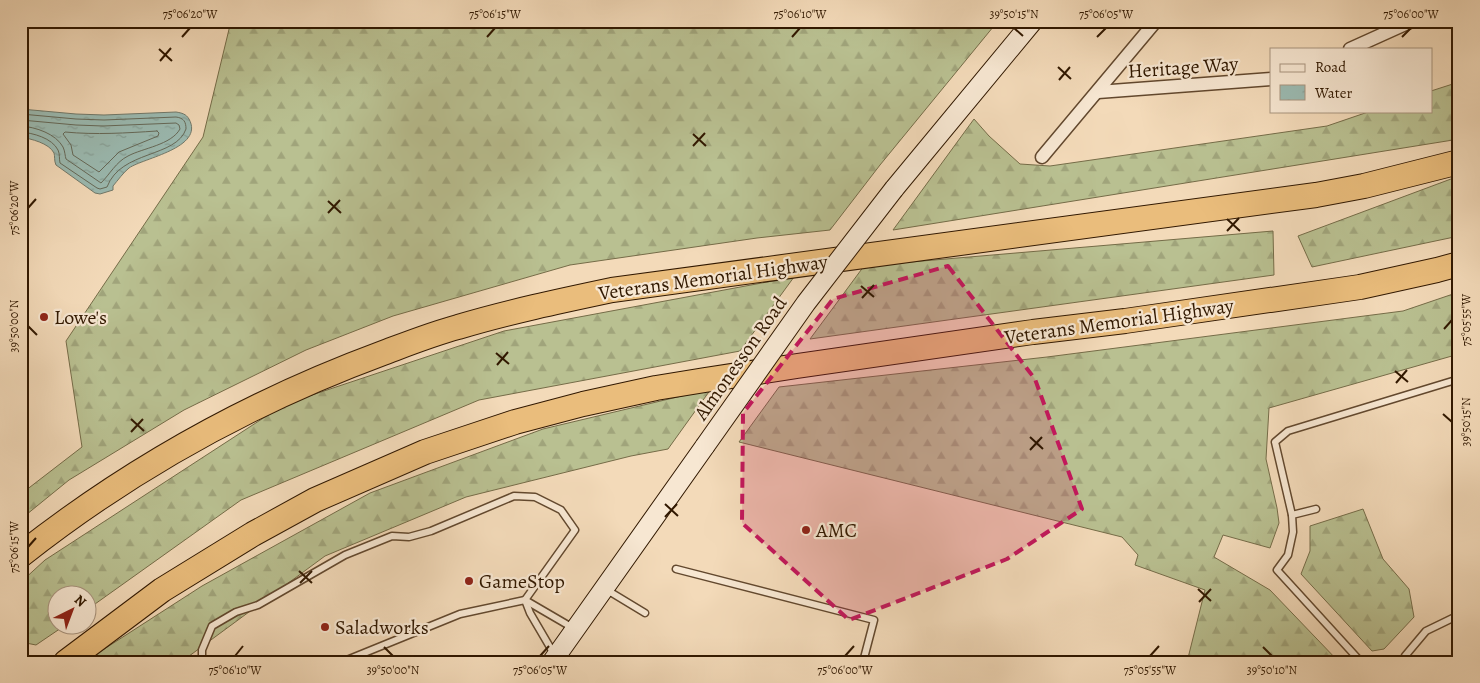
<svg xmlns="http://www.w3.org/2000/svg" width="1480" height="683" viewBox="0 0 1480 683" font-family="Alegreya,serif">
<defs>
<pattern id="forest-firs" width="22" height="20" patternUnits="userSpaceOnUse" patternTransform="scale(1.25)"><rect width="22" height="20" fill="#b9c091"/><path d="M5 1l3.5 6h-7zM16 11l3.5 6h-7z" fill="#a0a47b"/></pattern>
<pattern id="water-ripples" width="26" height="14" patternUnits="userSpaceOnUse" patternTransform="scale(1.25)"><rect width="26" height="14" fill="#9bbab1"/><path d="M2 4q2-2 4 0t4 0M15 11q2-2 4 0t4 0" fill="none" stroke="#869f96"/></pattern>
</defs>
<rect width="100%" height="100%" fill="#f3dab9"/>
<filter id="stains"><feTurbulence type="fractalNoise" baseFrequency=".004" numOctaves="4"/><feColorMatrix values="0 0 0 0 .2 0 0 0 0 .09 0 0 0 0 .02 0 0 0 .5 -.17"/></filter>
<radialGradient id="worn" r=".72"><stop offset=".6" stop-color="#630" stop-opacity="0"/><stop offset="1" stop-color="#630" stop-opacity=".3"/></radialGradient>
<g fill="url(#forest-firs)" stroke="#756c48">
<polygon points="231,21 998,21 880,165 830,230 757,238 570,265 393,316 306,350 184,410 69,480 21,519 21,494 82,447 66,341 203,137"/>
<polygon points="1459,82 1459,138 1453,140 893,230 974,119 989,136 1020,164 1050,166 1327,126 1371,111 1431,111 1431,91"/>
<polygon points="1459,176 1459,236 1312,267 1298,236"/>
<polygon points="1273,231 1274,275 810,339 864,266"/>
<polygon points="794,277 740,351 479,400 241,500 88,609 88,596 58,596 58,626 64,626 36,645 21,642 21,582 45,560 285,404 504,331"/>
<polygon points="1459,292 1459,354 1269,408 1266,459 1277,508 1279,523 1270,548 1223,535 1214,557 1270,590 1339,662 1187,662 1205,590 1135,565 1138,555 1122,537 739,442 779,387 1047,357 1403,311"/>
<polygon points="711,389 668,449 631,456 466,497 325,556 181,662 84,662 202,586 370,493 543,429"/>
<polygon points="1363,509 1383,559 1409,589 1414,617 1384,649 1372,651 1301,574 1310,551 1310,526"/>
</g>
<path fill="url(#water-ripples)" stroke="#71796a" d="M 21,109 L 76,114 L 104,115 L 176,112 C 182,113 186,114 189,119 C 205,148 143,158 129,168 C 123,173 118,180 113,186 L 113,190 L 100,194 L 95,193 L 56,165 C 54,161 55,156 54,153 C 49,143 31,139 21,137 Z"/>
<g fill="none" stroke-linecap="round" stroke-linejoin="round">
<g stroke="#666958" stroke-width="1">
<path d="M 21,114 L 76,119 L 104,120 L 176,117 C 184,118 186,122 186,129 C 176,158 121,150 107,187 L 100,189 L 97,188 L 60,163 C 59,159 60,154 58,150 C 52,138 33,133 21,132"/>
<path d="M 21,120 L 76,125 L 103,126 L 176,123 L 179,125 L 180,129 C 171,145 143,148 128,156 C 116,162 110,174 101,183 L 66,159 C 65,156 65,151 63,147 C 56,134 36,127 21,126"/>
<path d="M 157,131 L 159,133 L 158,136 L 119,152 L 99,172 L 73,155 L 71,145 L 63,134 L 65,132 C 96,135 126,133 157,131 Z"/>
</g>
<g stroke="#62482e" stroke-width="9">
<g id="lane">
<polyline points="1316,509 1292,515 1293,532 1288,555 1277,570 1361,662"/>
<polyline points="1292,515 1275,442 1288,431 1459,379"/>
<polyline points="676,569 874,620 863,662"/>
<polyline points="607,590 645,613"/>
<polyline points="525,600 530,613 554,654"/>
<polyline points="202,662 202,650 212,626 236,612 258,605 345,555 392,536 409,537 431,531 514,496 535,497 561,510 575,530 525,600"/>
<polyline points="342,662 460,614 525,600 573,628"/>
<polyline points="1402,662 1405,656 1426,631 1459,615"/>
</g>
</g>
<g stroke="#62482e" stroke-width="15">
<g id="street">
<polyline points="1350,49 1412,21"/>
<polyline points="1098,92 1271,79"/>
<polyline points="1042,157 1156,21"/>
</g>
</g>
<g stroke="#311800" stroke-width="21">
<g id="secondary">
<polyline points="894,189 1033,21"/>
<polyline points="552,662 705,446"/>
</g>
</g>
<g stroke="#311800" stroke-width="26">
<g id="highway">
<path d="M 21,555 C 130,469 253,401 383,353 C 407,344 432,334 458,327 C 508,312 560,301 612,290 L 1316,195 L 1364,186 L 1459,162"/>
<polyline points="66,662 162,590 253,534 315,500 425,452 515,422 583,404 656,388 705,380 797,366 1033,332 1125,321 1360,287 1437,270 1459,264"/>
</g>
</g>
<use href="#lane" stroke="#f7e7d2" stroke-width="6"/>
<use href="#street" stroke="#f7e7d2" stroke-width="12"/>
<use href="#secondary" stroke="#f7e7d2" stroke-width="19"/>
<use href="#highway" stroke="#eabd7c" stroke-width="24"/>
<g stroke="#311800" stroke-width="21" stroke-linecap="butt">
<polyline id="secondary-bridge" points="705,446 806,303 894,189"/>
</g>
<use href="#secondary-bridge" stroke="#f7e7d2" stroke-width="19"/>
</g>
<path fill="#c2185b" fill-opacity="0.2" stroke="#c2185b" stroke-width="4" stroke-dasharray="10 6" stroke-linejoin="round" d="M 948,266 L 1035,379 L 1082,509 L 1007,559 L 849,620 L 742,523 L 743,413 L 833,299 Z"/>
<path fill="none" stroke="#311800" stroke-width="2" d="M 1014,28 L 1023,36M 182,37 L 190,28M 487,37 L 495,28M 792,37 L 800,28M 1097,37 L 1106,28M 1402,37 L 1411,28M 159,49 L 172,61M 160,61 L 171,48M 1058,67 L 1071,79M 1059,80 L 1070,67M 693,134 L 706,146M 693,146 L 705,133M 328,201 L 341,213M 28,208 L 36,199M 328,213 L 340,200M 1227,219 L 1240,231M 1227,231 L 1239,218M 861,286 L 874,297M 862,298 L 874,285M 28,326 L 37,335M 1444,329 L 1452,320M 496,353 L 509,364M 497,365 L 508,352M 1395,371 L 1408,382M 1396,383 L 1407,370M 1443,414 L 1452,422M 131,419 L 144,431M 131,432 L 143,419M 1030,437 L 1043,449M 1030,450 L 1042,437M 665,504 L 678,516M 665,517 L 677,504M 28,547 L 36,538M 299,571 L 312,583M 300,583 L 312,571M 1198,589 L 1211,601M 1199,602 L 1211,589M 384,647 L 393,656M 1263,647 L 1272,656M 235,656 L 243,646M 540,656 L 549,646M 845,656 L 854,646M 1150,656 L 1159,646"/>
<g fill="#8f2418" stroke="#f7e7d2" stroke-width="2">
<circle cx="44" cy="317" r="5"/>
<circle cx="806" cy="530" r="5"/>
<circle cx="469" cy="581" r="5"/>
<circle cx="325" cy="627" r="5"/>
</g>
<g text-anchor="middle" stroke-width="4.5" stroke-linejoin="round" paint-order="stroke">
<g font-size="20" fill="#311800" stroke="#f7e7d2">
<text transform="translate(1183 67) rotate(-4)" y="7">Heritage Way</text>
<text transform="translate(713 277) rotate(-8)" y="7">Veterans Memorial Highway</text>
<text transform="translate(1119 321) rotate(-8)" y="7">Veterans Memorial Highway</text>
<text transform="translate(740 358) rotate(-55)" y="7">Almonesson Road</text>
</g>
<g font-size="20" fill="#311800" stroke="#f7e7d2" text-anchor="start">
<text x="54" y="324">Lowe's</text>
<text x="816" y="537">AMC</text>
<text x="479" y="588">GameStop</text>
<text x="335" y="634">Saladworks</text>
</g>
</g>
<rect width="1480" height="683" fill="none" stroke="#f3dab9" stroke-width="55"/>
<rect x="1270" y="48" width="162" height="65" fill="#f7e7d2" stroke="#a8947e"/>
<rect x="1280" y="64" width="25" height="8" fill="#f7e7d2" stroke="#a8947e"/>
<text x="1315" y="72" font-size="15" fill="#311800">Road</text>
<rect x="1280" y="85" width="25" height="15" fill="url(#water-ripples)" stroke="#a8947e"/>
<text x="1315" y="98" font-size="15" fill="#311800">Water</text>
<g transform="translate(72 610) rotate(42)"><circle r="24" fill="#f7e7d2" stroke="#a8947e"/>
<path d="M0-4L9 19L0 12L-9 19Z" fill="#8f2418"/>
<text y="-8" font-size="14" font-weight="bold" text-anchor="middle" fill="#311800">N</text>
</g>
<rect x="28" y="28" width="1424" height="628" fill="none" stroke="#311800" stroke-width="2"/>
<g font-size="12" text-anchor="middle" fill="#311800">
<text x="190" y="18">75°06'20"W</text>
<text x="495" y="18">75°06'15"W</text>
<text x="800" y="18">75°06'10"W</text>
<text x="1014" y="18">39°50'15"N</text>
<text x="1106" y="18">75°06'05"W</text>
<text x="1411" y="18">75°06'00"W</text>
<text transform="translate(14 208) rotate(-90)" y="4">75°06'20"W</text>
<text transform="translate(1466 320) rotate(-90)" y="4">75°05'55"W</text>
<text transform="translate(14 326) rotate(-90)" y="4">39°50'00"N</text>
<text transform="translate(1466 422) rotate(-90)" y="4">39°50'15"N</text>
<text transform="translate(14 547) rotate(-90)" y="4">75°06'15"W</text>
<text x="235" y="674">75°06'10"W</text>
<text x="393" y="674">39°50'00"N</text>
<text x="540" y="674">75°06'05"W</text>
<text x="845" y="674">75°06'00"W</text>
<text x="1150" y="674">75°05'55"W</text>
<text x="1272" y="674">39°50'10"N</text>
</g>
<rect width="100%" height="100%" filter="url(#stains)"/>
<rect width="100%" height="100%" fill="url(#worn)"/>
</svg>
